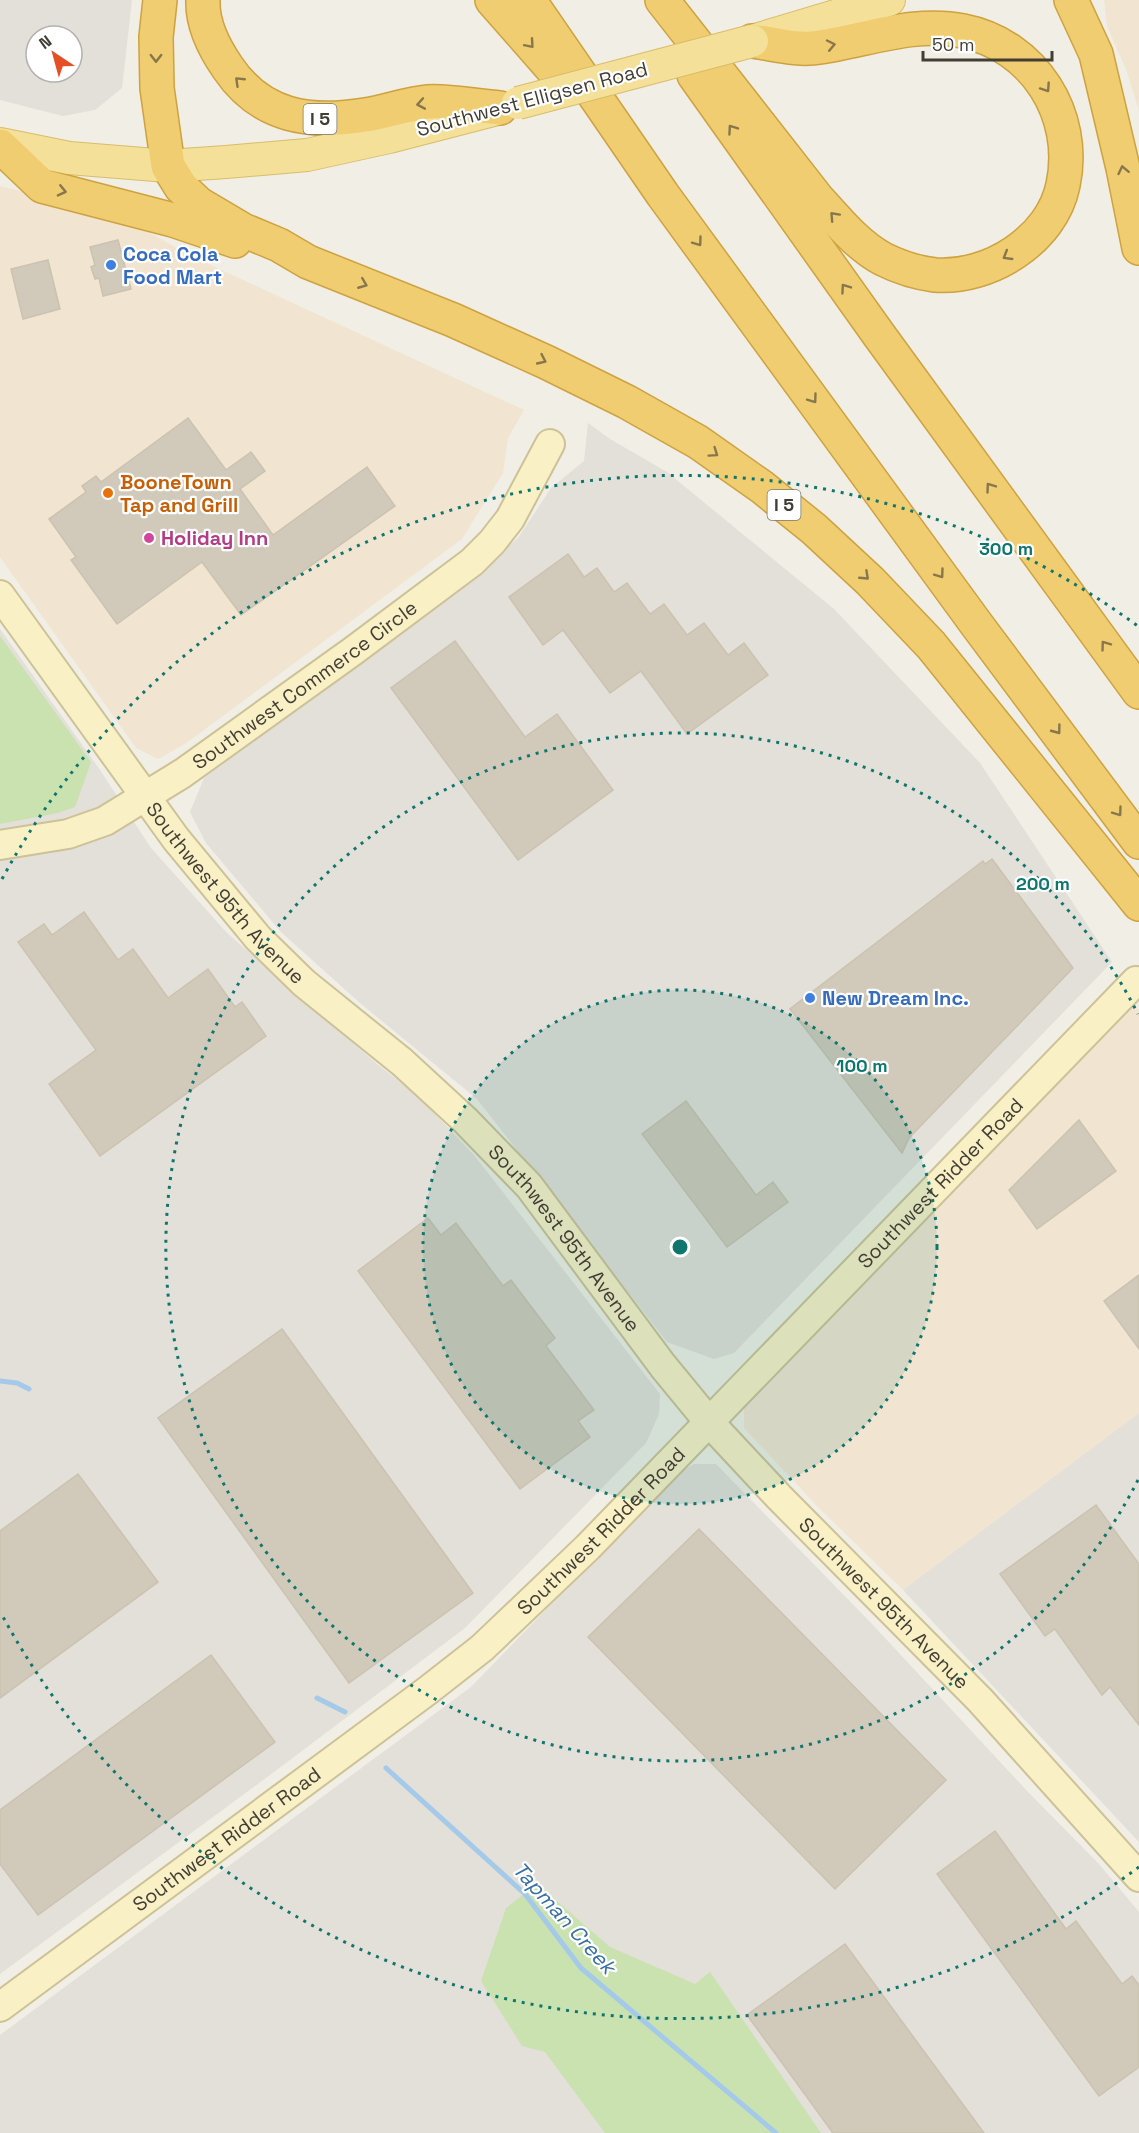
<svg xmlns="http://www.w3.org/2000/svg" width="1139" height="2133" viewBox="0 0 1139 2133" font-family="'Space Grotesk',sans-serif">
<rect width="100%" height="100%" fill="#f0eee5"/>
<g fill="#f1e5d1">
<polygon points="1104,0 1139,0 1139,111 1127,72 1107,26"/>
<polygon points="0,186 119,215 189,255 524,410 508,438 503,473 462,539 185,744 158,759 136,748 0,557"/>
<polygon points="1123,1007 1139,1009 1139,1413 903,1590 819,1508 744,1428 744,1401"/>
</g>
<g fill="#e3dfd9" fill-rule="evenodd">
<path d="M 0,0 L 132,0 L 122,88 L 95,110 L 63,116 L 0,100 ZM 36,36 L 72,36 L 72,72 L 36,72 Z"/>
<polygon points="588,423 610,439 667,472 834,609 980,763 1112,962 734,1353 714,1359 667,1342 477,1099 360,1003 281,932 206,843 190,812 204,778 422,617 518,538 551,488 584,461"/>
<polygon points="0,629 100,770 151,848 227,933 377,1064 418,1096 474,1155 660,1394 659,1414 646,1443 465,1628 274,1772 0,1974"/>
<polygon points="1139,1413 1139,1842 903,1590"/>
<polygon points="694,1464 716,1464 873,1625 1028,1792 1099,1864 1139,1912 1139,2133 0,2133 0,2035 471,1687 678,1473"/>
</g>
<g fill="#c9e2b0">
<polygon points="0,636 91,762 75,807 58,813 0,824"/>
<polygon points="537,1884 610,1947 695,1984 710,1972 821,2133 605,2133 545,2052 522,2046 481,1981 506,1908"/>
</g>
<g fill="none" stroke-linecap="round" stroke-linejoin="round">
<g stroke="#a5c9e9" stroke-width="5">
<polyline points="0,1381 17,1383 29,1389"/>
<polyline points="317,1698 345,1712"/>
<polyline points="386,1768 525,1894 581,1968 776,2133"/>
</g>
</g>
<g fill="#d1cabb" stroke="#cbc2af" stroke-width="1.5">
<polygon points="118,240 131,289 103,296 99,278 95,279 91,267 95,265 90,247"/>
<polygon points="48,260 60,309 23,319 11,269"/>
<polygon points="188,418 226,470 251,452 265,471 240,489 273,535 367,467 395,506 241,615 202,562 117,624 71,560 76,557 49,519 86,492 82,486 96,476 101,482"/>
<polygon points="568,554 584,577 597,568 614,592 627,583 650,614 664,604 687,635 704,623 728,655 744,643 768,675 687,734 641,671 610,693 563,630 543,645 509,597"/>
<polygon points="455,641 525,737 557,714 613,790 518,860 391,688"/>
<polygon points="992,859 1073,968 909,1138 902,1153 790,1009 983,861 985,864"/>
<polygon points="84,912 118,960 133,949 168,998 208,969 235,1007 242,1002 266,1036 100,1156 49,1084 96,1050 18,942 44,924 52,935"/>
<polygon points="686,1101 756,1195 773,1182 788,1202 727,1247 642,1134"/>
<polygon points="1079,1120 1116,1171 1037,1229 1009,1190"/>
<polygon points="428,1218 441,1235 456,1223 503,1286 511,1280 555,1338 546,1346 594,1410 578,1421 590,1437 520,1489 358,1271"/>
<polygon points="1139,1275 1139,1349 1104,1301"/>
<polygon points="282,1329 473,1593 349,1683 158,1418"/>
<polygon points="78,1474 158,1582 0,1698 0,1531"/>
<polygon points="1096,1505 1139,1564 1139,1725 1110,1687 1102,1695 1055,1629 1045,1636 1000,1574"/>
<polygon points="699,1529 946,1780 835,1889 588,1637"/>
<polygon points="211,1655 275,1742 38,1915 0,1864 0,1810"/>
<polygon points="995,1831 1066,1929 1076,1921 1122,1984 1132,1976 1139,1985 1139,2067 1099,2096 937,1874"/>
<polygon points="845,1944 984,2133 833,2133 747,2015"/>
</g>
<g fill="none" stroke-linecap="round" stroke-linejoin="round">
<g stroke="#cdc297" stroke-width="32">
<g id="secondary">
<path id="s1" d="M 0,595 L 176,839 L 258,938 L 304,983 L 402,1062 L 465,1120 L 529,1186 L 663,1366 L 709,1422 L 779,1497 L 980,1700 L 1139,1877"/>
<path id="s2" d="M 0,845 L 68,834 L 105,821 L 183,773 L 353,651 L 472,562 L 492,542 L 510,519 L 550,444"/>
<path id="s3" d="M 0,2007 L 427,1691 L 482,1648 L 588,1547 L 1136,981 L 1139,984"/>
</g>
</g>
<g stroke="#d8bd6b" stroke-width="34">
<g id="primary">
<polyline points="752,41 889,0"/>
<polyline points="0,144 69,158 168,166 226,162 307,155 389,137 497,109"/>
</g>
</g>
<g stroke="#cea241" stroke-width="36">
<g id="highway">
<polyline points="160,0 156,37 157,88 168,166 181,187 199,204 243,230 279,245 308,262 453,320 546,362 627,402 698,442 762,487 814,529 870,581 931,645 1139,904"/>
<path d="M 203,0 C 202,24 214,48 228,68 C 261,117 310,124 365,115 C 386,112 406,104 428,102 C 446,100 481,107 500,108"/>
<polyline points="492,0 564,82"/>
<polyline points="529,0 663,195 977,625 1139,842"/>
<path d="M 662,0 L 817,198 C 836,219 857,245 883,259 C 899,267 918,273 935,275 C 989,279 1052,240 1063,185 C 1078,115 1034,45 963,31 C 915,21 867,40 820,47 C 798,51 774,44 752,41"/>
<polyline points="1071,0 1096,54 1123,168 1139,248"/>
<polyline points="694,75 879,335 1139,692"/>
<polyline points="0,146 42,186 173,220 235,241"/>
</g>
</g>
<use href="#secondary" stroke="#f9f0c6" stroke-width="28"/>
<use href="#primary" stroke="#f5e099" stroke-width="32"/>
<use href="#highway" stroke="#f0cd70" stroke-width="33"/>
<g stroke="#d8bd6b" stroke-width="34" stroke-linecap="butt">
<polyline id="primary-bridge" points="518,103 752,41"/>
</g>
<use href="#primary-bridge" stroke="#f5e099" stroke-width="32"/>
</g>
<defs><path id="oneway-chevron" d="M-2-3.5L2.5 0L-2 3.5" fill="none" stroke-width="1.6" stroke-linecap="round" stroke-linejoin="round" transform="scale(1.5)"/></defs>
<g stroke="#88774d">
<use href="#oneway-chevron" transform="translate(530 44) rotate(49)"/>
<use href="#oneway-chevron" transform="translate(831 45) rotate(-12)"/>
<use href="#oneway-chevron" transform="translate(156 58) rotate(90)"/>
<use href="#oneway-chevron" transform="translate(239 81) rotate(-136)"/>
<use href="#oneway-chevron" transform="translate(1046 88) rotate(56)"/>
<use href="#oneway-chevron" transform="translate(421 104) rotate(170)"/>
<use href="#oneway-chevron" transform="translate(732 129) rotate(-125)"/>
<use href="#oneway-chevron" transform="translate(1123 170) rotate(-102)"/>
<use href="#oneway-chevron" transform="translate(62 191) rotate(13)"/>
<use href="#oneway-chevron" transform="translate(834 216) rotate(-133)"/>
<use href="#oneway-chevron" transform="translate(698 242) rotate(54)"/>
<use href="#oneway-chevron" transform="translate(1007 256) rotate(149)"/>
<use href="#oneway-chevron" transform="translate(363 284) rotate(22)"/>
<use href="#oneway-chevron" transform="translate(845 288) rotate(-125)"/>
<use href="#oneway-chevron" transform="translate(542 360) rotate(25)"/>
<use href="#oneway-chevron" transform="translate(813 399) rotate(54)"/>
<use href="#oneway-chevron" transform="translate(714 453) rotate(35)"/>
<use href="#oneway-chevron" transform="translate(990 487) rotate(-126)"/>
<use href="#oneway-chevron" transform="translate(940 574) rotate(54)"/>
<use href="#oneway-chevron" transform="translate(865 576) rotate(43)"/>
<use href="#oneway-chevron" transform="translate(1105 645) rotate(-126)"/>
<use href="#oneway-chevron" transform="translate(1057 730) rotate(53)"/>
<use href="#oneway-chevron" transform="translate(1118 812) rotate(54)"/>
</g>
<circle cx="680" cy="1247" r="257" fill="#0f766e" fill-opacity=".12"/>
<g fill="none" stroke="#0f766e" stroke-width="3" stroke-dasharray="3 6">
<circle cx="680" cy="1247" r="257"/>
<path d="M1138 1480A514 514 0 1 1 1138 1014"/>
<path d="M1139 1867A771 771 0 0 1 2 1615M2 879A771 771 0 0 1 1139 627"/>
</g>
<g fill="#3f7fe0" stroke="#fff" stroke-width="2">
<circle cx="111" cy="265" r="6"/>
<circle cx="810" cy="998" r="6"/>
</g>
<circle fill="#e8710a" stroke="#fff" stroke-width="2" cx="108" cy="493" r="6"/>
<circle fill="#d1479c" stroke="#fff" stroke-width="2" cx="149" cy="538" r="6"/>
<g text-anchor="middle" stroke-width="4.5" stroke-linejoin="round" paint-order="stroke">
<g fill="#fff" stroke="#7b7872" stroke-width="1.5">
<rect x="303.5" y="104" width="33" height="30" rx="4.5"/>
<rect x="767.5" y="490" width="33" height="30" rx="4.5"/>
</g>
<g font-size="18" font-weight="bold" fill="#423e35">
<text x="320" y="125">I 5</text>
<text x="784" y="511">I 5</text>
</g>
<g font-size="20" fill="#423e35" stroke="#fff">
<text transform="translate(532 99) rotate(-15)" y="7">Southwest Elligsen Road</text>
<text dy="7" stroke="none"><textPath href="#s2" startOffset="350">Southwest Commerce Circle</textPath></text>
<text dy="7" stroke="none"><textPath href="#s1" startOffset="374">Southwest 95th Avenue</textPath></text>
<text dy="7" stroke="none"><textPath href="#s3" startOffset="1254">Southwest Ridder Road</textPath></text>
<text dy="7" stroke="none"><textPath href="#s1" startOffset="860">Southwest 95th Avenue</textPath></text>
<text dy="7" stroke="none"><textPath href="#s3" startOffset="768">Southwest Ridder Road</textPath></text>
<text dy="7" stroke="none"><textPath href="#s1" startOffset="1346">Southwest 95th Avenue</textPath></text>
<text dy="7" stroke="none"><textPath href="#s3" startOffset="282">Southwest Ridder Road</textPath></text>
</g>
<g font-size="20" font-weight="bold" fill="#366cbe" stroke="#fff" text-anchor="start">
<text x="123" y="261">Coca Cola<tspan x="123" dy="23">Food Mart</tspan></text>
<text x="822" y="1005">New Dream Inc.</text>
</g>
<g font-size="20" font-weight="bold" fill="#c56008" stroke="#fff" text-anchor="start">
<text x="120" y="489">BooneTown<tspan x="120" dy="23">Tap and Grill</tspan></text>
</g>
<g font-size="20" font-weight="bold" fill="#b23c85" stroke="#fff" text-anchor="start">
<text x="161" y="545">Holiday Inn</text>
</g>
<g font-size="21" font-style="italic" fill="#3870a4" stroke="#fff">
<text transform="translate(564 1918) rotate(48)" y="7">Tapman Creek</text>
</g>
</g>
<circle cx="680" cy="1247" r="9" fill="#0f766e" stroke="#fff" stroke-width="3"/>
<g font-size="18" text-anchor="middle" font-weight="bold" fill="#0f766e" stroke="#fff" stroke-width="4.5" stroke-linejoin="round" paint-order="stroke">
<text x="1006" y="555">300 m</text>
<text x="1043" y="890">200 m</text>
<text x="862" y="1072">100 m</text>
</g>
<g transform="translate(54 54) rotate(324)"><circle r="28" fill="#ffffff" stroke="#b3b2ae" stroke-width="1.5"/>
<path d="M0-4.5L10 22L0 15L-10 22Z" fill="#e64e26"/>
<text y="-9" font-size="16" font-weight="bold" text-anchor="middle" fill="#423e35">N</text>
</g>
<path d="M923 51v9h129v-9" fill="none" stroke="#423e35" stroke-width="3"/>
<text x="932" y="51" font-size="18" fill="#423e35" stroke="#ffffff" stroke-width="4.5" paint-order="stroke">50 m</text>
</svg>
